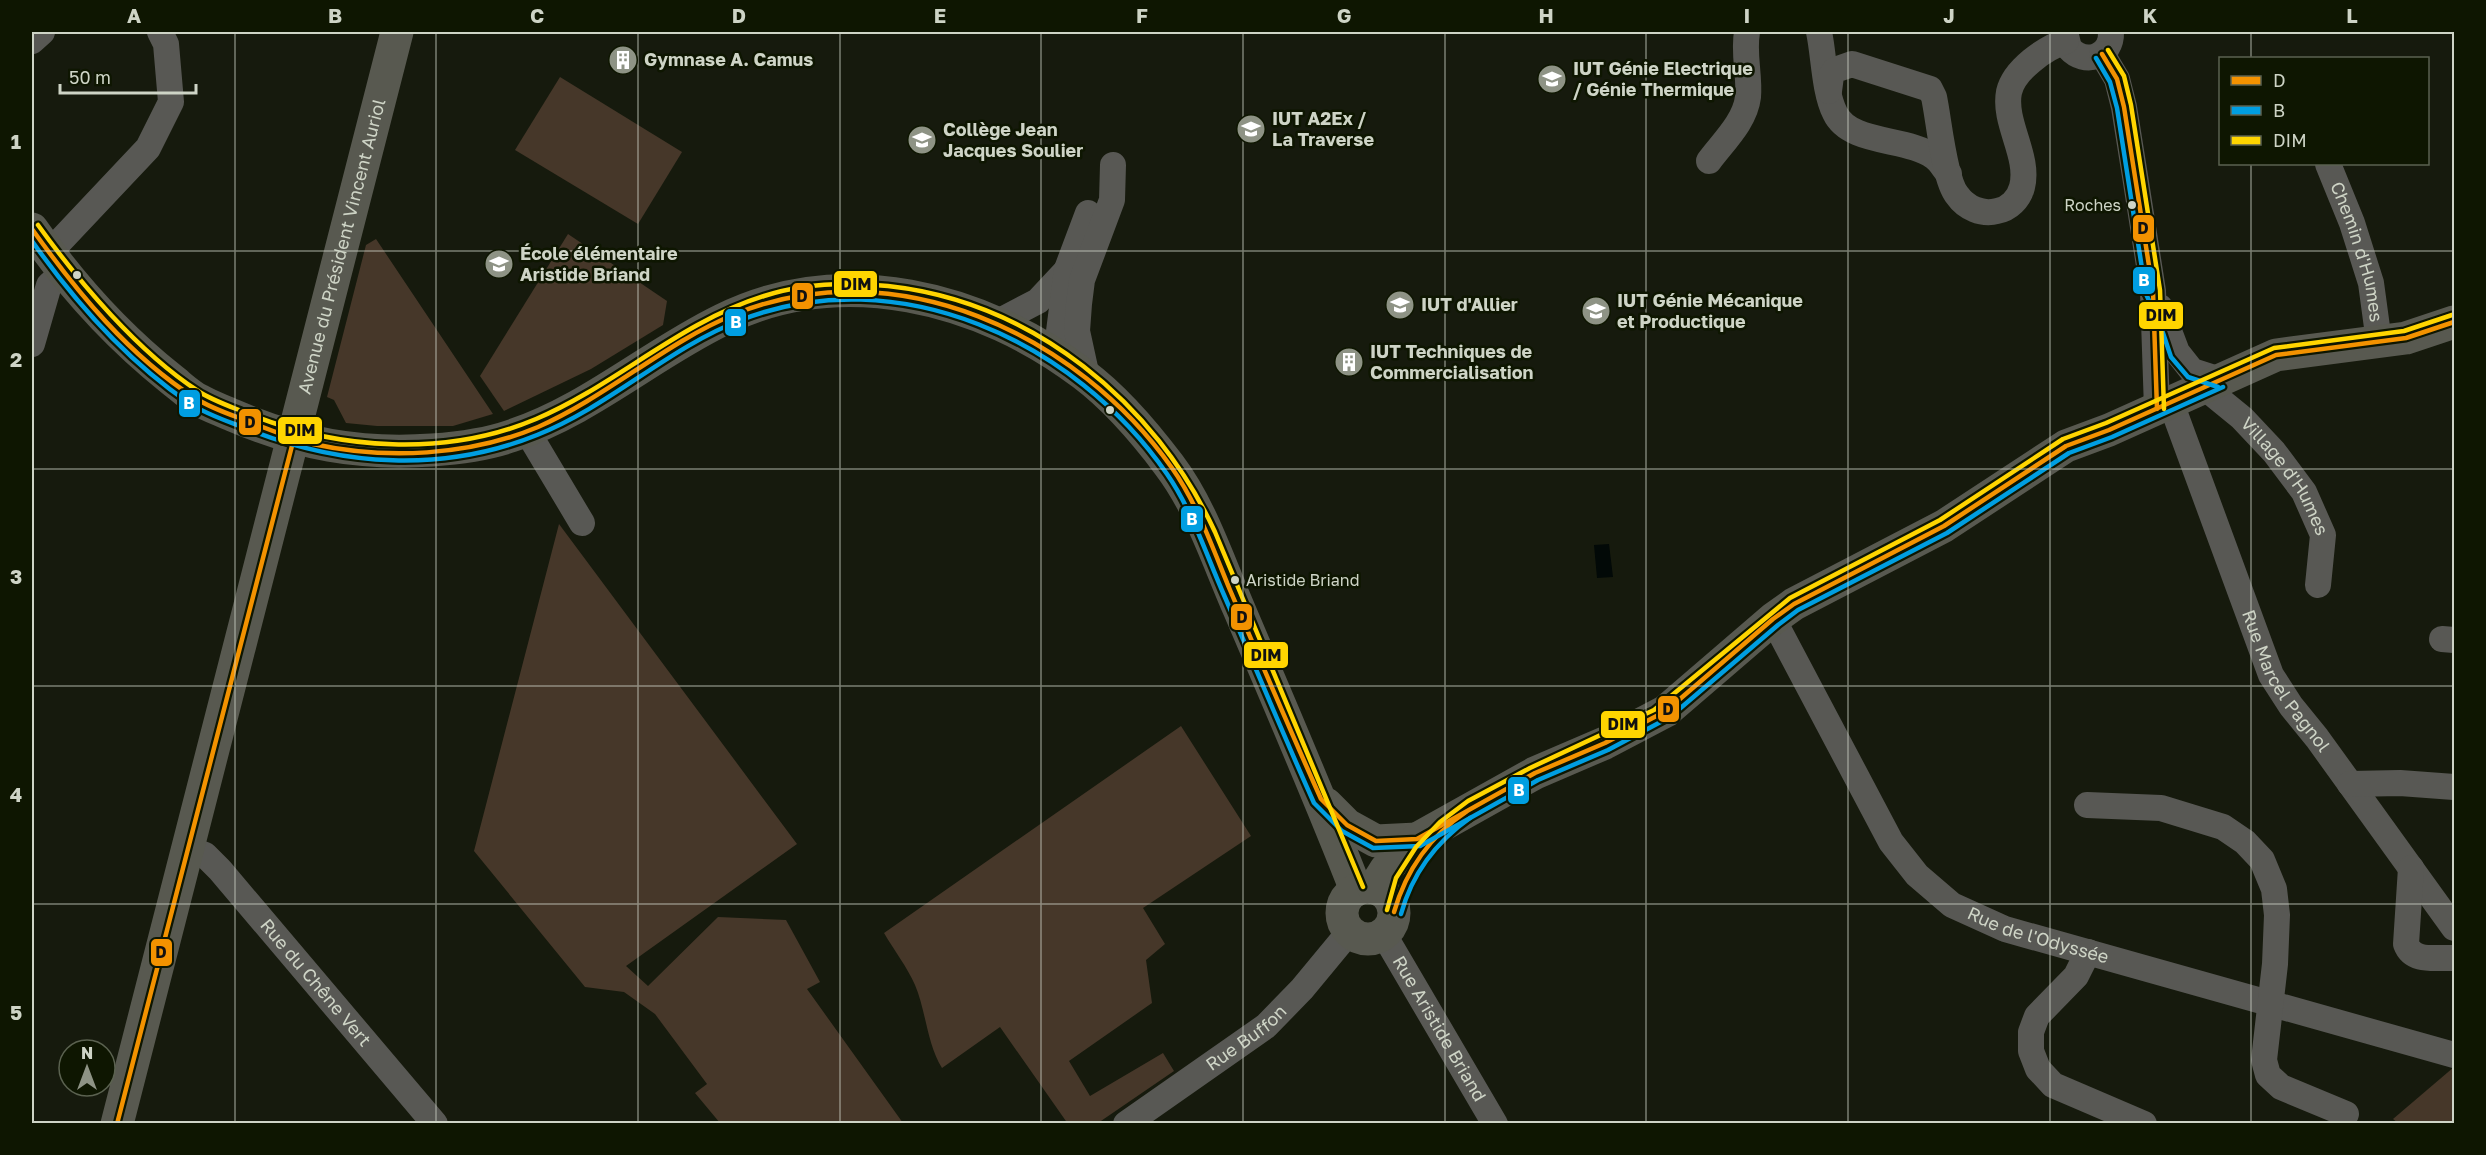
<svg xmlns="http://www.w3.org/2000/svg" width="2486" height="1155" viewBox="0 0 2486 1155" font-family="'Golos Text',sans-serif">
<rect width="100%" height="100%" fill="#161a0d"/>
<g fill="#463729">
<polygon points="560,77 682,152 638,224 515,150"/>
<polygon points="568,234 667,301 663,325 591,369 504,411 480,376"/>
<polygon points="376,239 493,414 453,426 377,426 346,423 334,400 327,397 366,245"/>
<polygon points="559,524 797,844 626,966 648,986 718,917 786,920 820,982 807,989 903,1123 720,1123 695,1093 707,1084 655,1014 624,992 585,987 474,851"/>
<path d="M 1181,726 L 1251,836 L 1143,908 L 1165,944 L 1146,960 L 1152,1003 L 1069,1061 L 1090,1096 L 1163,1053 L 1174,1071 L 1098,1123 L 1068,1124 L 1000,1027 L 942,1068 C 927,1044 926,1011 915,985 C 907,967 894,950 884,933 Z"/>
<polygon points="2454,1067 2454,1123 2398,1123 2393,1119"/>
</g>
<polygon fill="#020907" points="1609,544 1613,577 1597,578 1594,545"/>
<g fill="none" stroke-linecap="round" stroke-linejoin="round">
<g stroke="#585854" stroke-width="26">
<path d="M 1819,32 C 1824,55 1824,91 1835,113 C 1850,145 1908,137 1934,157 C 1940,161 1944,169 1949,174"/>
<path d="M 2065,32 L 2069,48 C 2085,66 2112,57 2111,32"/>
<polyline points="32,41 42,32"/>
<polyline points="2102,54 2117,79 2124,107 2135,176 2153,291 2157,409"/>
<path d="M 1829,91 L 1831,76 L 1835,70 L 1852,64 L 1930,89 L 1934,97 C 1939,120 1944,179 1957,195 C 1966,208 1982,215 1997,211 C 2009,209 2019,199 2022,187 C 2030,156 2003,123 2009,92 C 2014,70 2045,48 2066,41"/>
<path d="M 1709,161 C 1723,142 1745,122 1748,97 C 1750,75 1743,54 1747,32"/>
<path id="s1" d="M 2328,164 L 2352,223 L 2371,283 L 2379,342"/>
<polyline points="49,253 148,148 171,102 166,44 160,32"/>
<polyline points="2160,307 2177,352 2192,371 2220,380"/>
<polyline points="996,323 1038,301 1067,270"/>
<polyline points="32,344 49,285 64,272"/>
<polyline points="1056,355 1067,269 1088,213"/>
<polyline points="1087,377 1077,331 1079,304 1082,280 1112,200 1113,165"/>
<path id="s2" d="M 2204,387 L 2242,418 L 2274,452 L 2304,492 L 2323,535 L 2318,585"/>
<path id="s3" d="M 2171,403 L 2271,675 L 2291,706 L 2317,738 L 2454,928"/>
<polyline points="527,431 582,523"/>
<path id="s4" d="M 1773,619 L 1891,842 L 1917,875 L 1952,905 L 2005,929 L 2454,1055"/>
<polyline points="2442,639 2454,640"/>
<polyline points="2350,784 2400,783 2454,787"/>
<polyline points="2087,805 2161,808 2223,827 2245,842 2262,860 2274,889 2277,915 2275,964 2264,1060 2268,1075 2281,1087 2346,1114"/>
<path id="s5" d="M 189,849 L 205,855 L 220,870 L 435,1124"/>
<path d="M 2411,868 L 2406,944 C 2413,963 2436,957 2454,958"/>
<path id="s6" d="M 1383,933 L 1495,1124"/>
<polyline points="2088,952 2076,976 2037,1016 2031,1032 2031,1051 2038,1069 2053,1085 2144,1124"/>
<path id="s7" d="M 1126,1124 L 1266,1026 L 1302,989 L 1350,931"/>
</g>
<g stroke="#585950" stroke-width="33">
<path d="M 32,229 C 71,285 117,336 171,379 C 180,386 189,395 199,400 C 209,406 221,410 232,415 C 300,444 358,455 432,450 C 459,448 485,445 511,436 C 588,411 650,355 722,320 C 841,261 982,297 1083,374 C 1115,398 1145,433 1169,465 C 1201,507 1218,561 1239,609 C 1279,703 1319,795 1356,890"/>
<polyline points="1326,804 1347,825 1376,841 1417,839"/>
<circle cx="1368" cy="913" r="26"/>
<polyline points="1374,888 1386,869 1417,839 1535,773 1605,743 1666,711 1773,619 1794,604 1944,526 2066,446 2109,430 2276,355 2406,338 2454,322"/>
<path id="s8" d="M 117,1124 L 397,32"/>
</g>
<g stroke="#0e1601" stroke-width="9">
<g id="bus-1">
<polyline points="2102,54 2117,79 2124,107 2153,291 2157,409"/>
<path d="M 32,229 C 77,292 129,356 195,398 C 212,409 232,415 250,422 C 270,430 292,439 313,444 C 386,460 469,456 538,427 C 608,396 665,343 735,314 C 896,249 1077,334 1172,468 C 1198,505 1213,549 1230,590 C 1260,660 1290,730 1321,799 L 1347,825 L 1376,841 L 1417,839 L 1535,773 L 1605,743 L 1666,711 L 1773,619 L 1794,604 L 1944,526 L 2066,446 L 2109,430 L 2276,355 L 2406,338 L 2454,322"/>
<path d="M 1394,912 C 1406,871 1430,836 1466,812"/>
<polyline points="117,1124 294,438"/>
</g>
</g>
<g stroke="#0e1601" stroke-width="9">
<g id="bus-2">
<polyline points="2096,58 2110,82 2117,108 2146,294 2160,324 2171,357 2188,377 2218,387"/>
<path d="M 32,241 C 75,302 126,360 189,403 C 207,415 230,422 250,430 C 342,466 443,473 537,435 C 610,406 668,348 741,320 C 898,259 1075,341 1167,474 C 1192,510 1206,554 1224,595 C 1254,664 1283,734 1314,803 L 1342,831 L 1373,848 L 1420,846 L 1538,780 L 1608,750 L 1670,717 L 1778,625 L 1798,610 L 1947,533 L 2069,453 L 2112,437 L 2223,387"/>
<path d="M 1401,914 C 1412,874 1436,842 1470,818"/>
</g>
</g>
<g stroke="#0e1601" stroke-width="9">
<g id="bus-3">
<polyline points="2108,50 2124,76 2131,105 2160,290 2164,409"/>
<path d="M 38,225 C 79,282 138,352 198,391 C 213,401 232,407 249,414 C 339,450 446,457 536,419 C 616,385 680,322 764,296 C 803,283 847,282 888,286 C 1033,302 1155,402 1215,532 L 1363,887"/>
<polyline points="1387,910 1396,878 1416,847 1440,822 1468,801 1530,768 1654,710 1790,598 1940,520 2063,439 2106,423 2274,348 2404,331 2452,315"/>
</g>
</g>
<use href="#bus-1" stroke="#f39200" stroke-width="4.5"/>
<use href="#bus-2" stroke="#009ee1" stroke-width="4.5"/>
<use href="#bus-3" stroke="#ffd500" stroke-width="4.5"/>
</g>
<path fill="none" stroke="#ced4c6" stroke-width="1.5" stroke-opacity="0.55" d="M 235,32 L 235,1124M 436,32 L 436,1124M 638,32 L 638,1124M 840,32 L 840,1124M 1041,32 L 1041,1124M 1243,32 L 1243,1124M 1445,32 L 1445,1124M 1646,32 L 1646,1124M 1848,32 L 1848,1124M 2050,32 L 2050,1124M 2251,32 L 2251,58M 2251,164 L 2251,1124M 32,251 L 2454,251M 32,469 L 2454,469M 32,686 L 2454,686M 32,904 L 2454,904"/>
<defs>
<g id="building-disc" transform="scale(1.5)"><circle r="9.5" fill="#8e9385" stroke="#0e1601"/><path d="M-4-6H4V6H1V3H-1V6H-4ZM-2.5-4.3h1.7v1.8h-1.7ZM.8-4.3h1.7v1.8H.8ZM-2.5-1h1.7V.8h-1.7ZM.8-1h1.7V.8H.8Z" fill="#fff"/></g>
<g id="university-disc" transform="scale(1.5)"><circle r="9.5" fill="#8e9385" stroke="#0e1601"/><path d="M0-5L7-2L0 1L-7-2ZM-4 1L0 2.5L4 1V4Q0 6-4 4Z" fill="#fff"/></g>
<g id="school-disc" transform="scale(1.5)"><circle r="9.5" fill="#8e9385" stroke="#0e1601"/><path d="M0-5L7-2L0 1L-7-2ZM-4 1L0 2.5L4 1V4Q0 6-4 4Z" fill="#fff"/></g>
</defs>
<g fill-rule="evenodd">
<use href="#building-disc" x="623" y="60"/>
<use href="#university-disc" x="1552" y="79"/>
<use href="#university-disc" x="1251" y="129"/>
<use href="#school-disc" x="922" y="140"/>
<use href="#school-disc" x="499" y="264"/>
<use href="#university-disc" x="1400" y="305"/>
<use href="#university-disc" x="1596" y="311"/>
<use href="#building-disc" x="1349" y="362"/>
</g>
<g fill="#ced4c6" stroke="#0e1601" stroke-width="2">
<circle cx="2132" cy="205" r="5"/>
<circle cx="77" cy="275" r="5"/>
<circle cx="1110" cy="410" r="5"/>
<circle cx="1235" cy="580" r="5"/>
</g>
<g text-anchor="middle" stroke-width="5" stroke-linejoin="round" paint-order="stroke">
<g font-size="16" fill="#ced4c6" stroke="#0e1601" text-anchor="end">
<text x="2121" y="211">Roches</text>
<text x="1246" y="586" text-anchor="start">Aristide Briand</text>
</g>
<g font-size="18" font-weight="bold" fill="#ced4c6" stroke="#0e1601" text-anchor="start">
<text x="644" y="66">Gymnase A. Camus</text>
<text x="1573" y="75">IUT Génie Electrique<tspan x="1573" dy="21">/ Génie Thermique</tspan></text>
<text x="1272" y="125">IUT A2Ex /<tspan x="1272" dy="21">La Traverse</tspan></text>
<text x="943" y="136">Collège Jean<tspan x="943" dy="21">Jacques Soulier</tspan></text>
<text x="520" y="260">École élémentaire<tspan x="520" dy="21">Aristide Briand</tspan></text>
<text x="1617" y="307">IUT Génie Mécanique<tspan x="1617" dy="21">et Productique</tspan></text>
<text x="1421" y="311">IUT d'Allier</text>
<text x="1370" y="358">IUT Techniques de<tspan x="1370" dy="21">Commercialisation</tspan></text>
</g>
<g font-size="18" fill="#ced4c6" stroke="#0e1601">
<text dy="6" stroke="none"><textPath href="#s8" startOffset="906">Avenue du Président Vincent Auriol</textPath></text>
<text dy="6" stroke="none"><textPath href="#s1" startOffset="93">Chemin d'Humes</textPath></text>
<text dy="6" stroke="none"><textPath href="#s2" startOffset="122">Village d'Humes</textPath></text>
<text dy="6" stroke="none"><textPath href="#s3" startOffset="302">Rue Marcel Pagnol</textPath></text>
<text dy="6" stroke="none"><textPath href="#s4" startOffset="432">Rue de l'Odyssée</textPath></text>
<text dy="6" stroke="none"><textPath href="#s5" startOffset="186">Rue du Chêne Vert</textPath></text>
<text dy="6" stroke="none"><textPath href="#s6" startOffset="111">Rue Aristide Briand</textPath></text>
<text dy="6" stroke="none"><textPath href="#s7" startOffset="148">Rue Buffon</textPath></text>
</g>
</g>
<g stroke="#0e1601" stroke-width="2">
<rect x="2132" y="214" width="23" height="29" rx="6" fill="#f39200"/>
<rect x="2132" y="266" width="24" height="29" rx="6" fill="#009ee1"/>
<rect x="833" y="270" width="45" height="28" rx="6" fill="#ffd500"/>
<rect x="791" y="282" width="23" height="28" rx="6" fill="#f39200"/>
<rect x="2138" y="301" width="46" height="29" rx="6" fill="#ffd500"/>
<rect x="724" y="308" width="23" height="29" rx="6" fill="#009ee1"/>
<rect x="178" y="389" width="23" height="29" rx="6" fill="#009ee1"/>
<rect x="238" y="408" width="24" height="28" rx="6" fill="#f39200"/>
<rect x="277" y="416" width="46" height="29" rx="6" fill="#ffd500"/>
<rect x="1180" y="505" width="24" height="28" rx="6" fill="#009ee1"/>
<rect x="1230" y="603" width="23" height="28" rx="6" fill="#f39200"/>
<rect x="1243" y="641" width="46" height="28" rx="6" fill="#ffd500"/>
<rect x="1657" y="695" width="23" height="28" rx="6" fill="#f39200"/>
<rect x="1600" y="710" width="46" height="29" rx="6" fill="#ffd500"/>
<rect x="1507" y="776" width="23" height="29" rx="6" fill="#009ee1"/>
<rect x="150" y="938" width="23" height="29" rx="6" fill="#f39200"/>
</g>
<g font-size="16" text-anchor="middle" font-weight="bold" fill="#fff">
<text x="2144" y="286">B</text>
<text x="736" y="328">B</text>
<text x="189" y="409">B</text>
<text x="1192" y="525">B</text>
<text x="1519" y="796">B</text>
</g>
<g font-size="16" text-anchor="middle" font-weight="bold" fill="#111">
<text x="2143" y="234">D</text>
<text x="856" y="290">DIM</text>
<text x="802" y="302">D</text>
<text x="2161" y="321">DIM</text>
<text x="250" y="428">D</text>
<text x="300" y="436">DIM</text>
<text x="1242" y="623">D</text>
<text x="1266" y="661">DIM</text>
<text x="1668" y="715">D</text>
<text x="1623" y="730">DIM</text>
<text x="161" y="958">D</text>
</g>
<rect width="2486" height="1155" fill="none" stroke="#0e1601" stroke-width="66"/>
<rect x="2219" y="57" width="210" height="108" fill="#0e1601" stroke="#5b6250" stroke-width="1.5"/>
<rect x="2231" y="76" width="30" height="9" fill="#f39200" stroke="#5b6250" stroke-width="1.5"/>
<text x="2273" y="87" font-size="18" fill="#ced4c6">D</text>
<rect x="2231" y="106" width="30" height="9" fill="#009ee1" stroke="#5b6250" stroke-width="1.5"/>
<text x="2273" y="117" font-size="18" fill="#ced4c6">B</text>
<rect x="2231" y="136" width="30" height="9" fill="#ffd500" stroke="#5b6250" stroke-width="1.5"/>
<text x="2273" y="147" font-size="18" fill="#ced4c6">DIM</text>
<g transform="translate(87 1068)"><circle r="28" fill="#0e1601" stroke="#5b6250" stroke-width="1.5"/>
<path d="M0-4.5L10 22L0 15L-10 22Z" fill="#8e9385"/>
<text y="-9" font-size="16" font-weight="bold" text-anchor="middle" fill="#ced4c6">N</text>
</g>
<path d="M60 84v9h136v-9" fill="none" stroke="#ced4c6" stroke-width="3"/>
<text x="69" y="84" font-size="18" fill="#ced4c6" stroke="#0e1601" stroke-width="4.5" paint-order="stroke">50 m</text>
<rect x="33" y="33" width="2420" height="1089" fill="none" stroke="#ced4c6" stroke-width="2"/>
<g font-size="20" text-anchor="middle" font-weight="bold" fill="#ced4c6">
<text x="134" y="23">A</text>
<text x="335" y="23">B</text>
<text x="537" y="23">C</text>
<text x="739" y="23">D</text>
<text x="940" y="23">E</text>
<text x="1142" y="23">F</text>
<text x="1344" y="23">G</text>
<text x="1546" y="23">H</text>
<text x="1747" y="23">I</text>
<text x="1949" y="23">J</text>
<text x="2150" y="23">K</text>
<text x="2352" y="23">L</text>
<text x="16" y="149">1</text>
<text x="16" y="367">2</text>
<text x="16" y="584">3</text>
<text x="16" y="802">4</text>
<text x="16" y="1020">5</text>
</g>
</svg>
